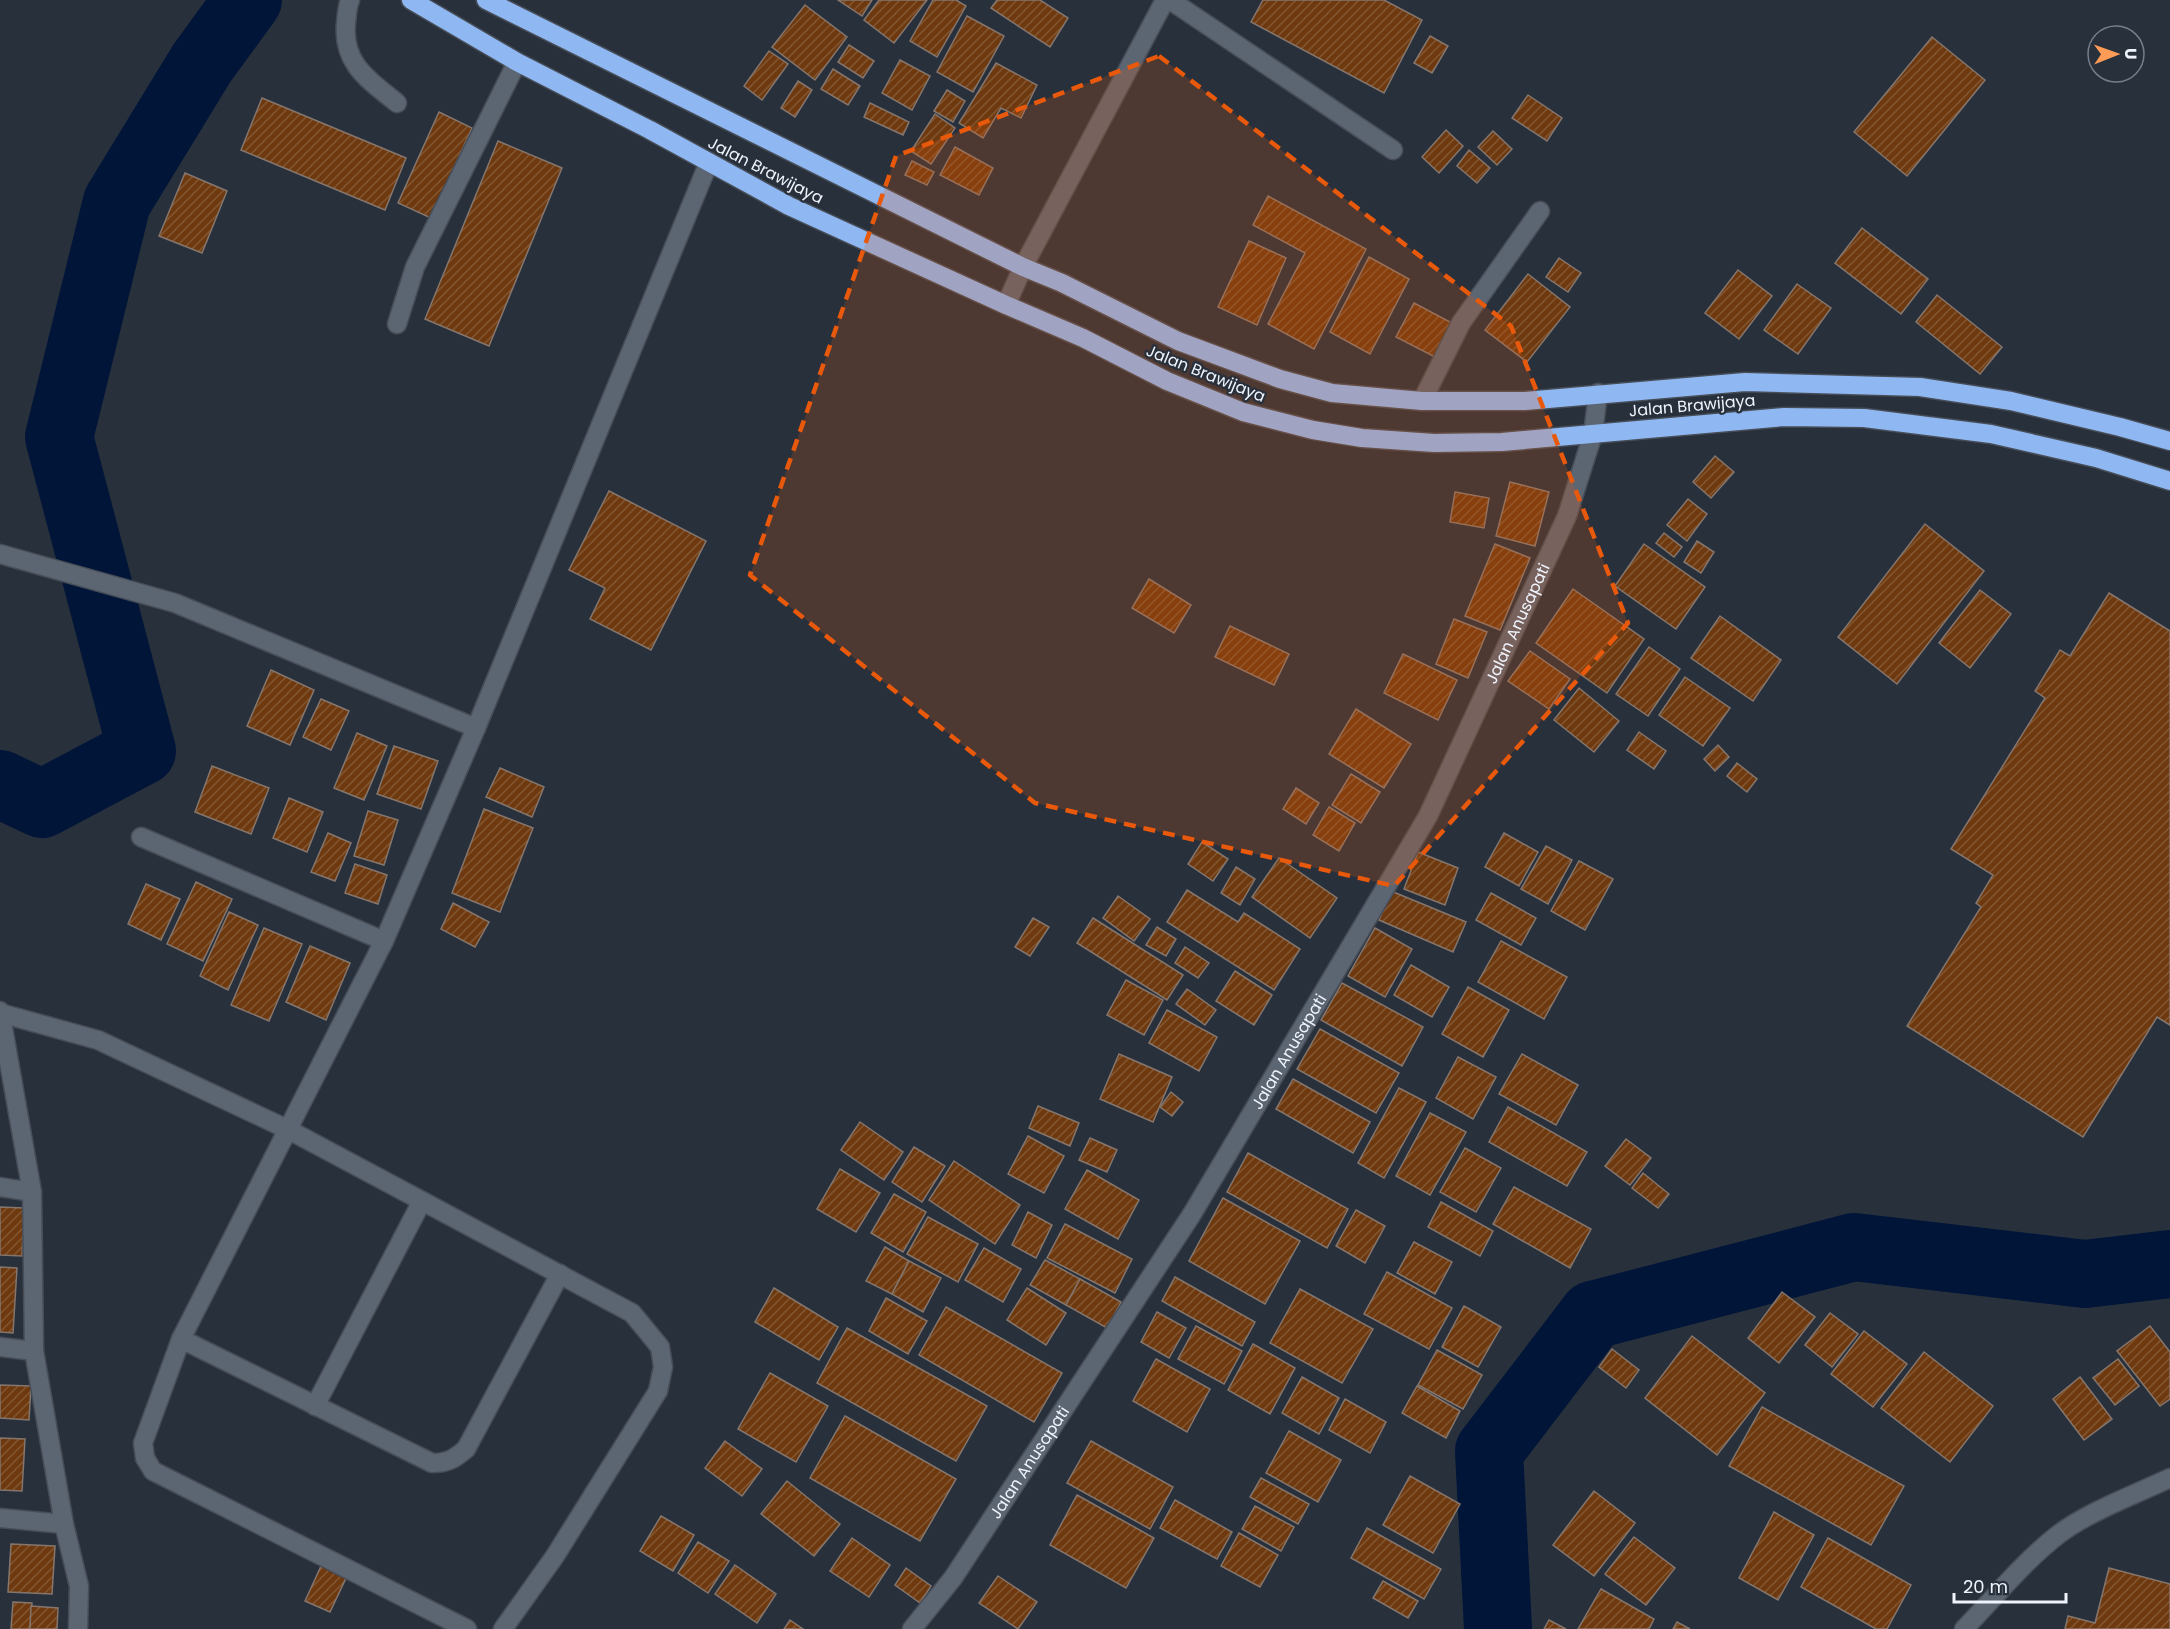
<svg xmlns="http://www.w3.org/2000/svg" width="2170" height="1629" viewBox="0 0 2170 1629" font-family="Poppins,sans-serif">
<defs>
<pattern id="building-hatch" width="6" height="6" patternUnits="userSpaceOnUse" patternTransform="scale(1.5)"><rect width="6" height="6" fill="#6e390e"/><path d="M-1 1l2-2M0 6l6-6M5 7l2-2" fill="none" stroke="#835632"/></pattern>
</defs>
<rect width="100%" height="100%" fill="#28303c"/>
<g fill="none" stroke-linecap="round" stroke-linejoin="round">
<g stroke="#001538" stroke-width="68">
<polyline points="0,784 42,804 142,751 59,437 117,202 202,63 248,0"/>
<polyline points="1498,1629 1489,1451 1593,1315 1854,1247 2085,1274 2170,1264"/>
</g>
</g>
<g fill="url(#building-hatch)" stroke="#85766d" stroke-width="1.5">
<polygon points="838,0 872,0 862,16"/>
<polygon points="879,0 927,0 894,43 864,20"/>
<polygon points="933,0 956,0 966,6 937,57 910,41"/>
<polygon points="997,0 1040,0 1068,18 1050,47 991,8"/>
<polygon points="1263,0 1384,0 1422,20 1384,93 1251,22"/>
<polygon points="805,5 847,37 815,80 772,47"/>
<polygon points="967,16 1004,36 973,92 937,72"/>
<polygon points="1430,36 1448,46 1432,73 1414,63"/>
<polygon points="1932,37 1985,80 1907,176 1854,132"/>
<polygon points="849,45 874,61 863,78 838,62"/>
<polygon points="769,51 788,64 762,100 744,86"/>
<polygon points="900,60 930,76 912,110 882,93"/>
<polygon points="996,63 1037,85 1021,118 1001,108 983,138 959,123"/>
<polygon points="833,69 860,86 848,105 821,89"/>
<polygon points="798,81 812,90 795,117 781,108"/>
<polygon points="947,90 965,101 953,122 934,111"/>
<polygon points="1528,95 1562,118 1547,141 1512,118"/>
<polygon points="262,98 406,158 385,210 241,150"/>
<polygon points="870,103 909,122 903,135 864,117"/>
<polygon points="439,112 472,128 431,218 398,203"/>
<polygon points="935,114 955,128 931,164 911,151"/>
<polygon points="1446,130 1463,146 1439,173 1422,157"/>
<polygon points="1493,131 1512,149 1497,165 1478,147"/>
<polygon points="498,141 562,168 489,346 425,319"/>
<polygon points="955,147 993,168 979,195 940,175"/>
<polygon points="1469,150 1490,168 1477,183 1457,166"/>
<polygon points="912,161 934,172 927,185 905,175"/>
<polygon points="185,173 227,191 202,253 159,236"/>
<polygon points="1268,196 1366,249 1314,349 1268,324 1305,253 1253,225"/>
<polygon points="1862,228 1928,279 1901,314 1835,263"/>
<polygon points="1249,241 1286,258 1257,325 1218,307"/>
<polygon points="1369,257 1409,279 1370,354 1330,332"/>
<polygon points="1559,258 1581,273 1568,292 1546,277"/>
<polygon points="1738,270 1772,296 1739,339 1705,313"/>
<polygon points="1528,274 1570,307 1527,362 1485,330"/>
<polygon points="1797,284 1831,308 1798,354 1764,330"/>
<polygon points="1937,295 2002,347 1980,374 1916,322"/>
<polygon points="1414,303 1452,323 1435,357 1396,337"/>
<polygon points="1715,456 1734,472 1711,498 1693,482"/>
<polygon points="1510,482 1549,492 1535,546 1496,536"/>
<polygon points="609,491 706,541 651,650 590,619 605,588 569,570"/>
<polygon points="1455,492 1489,498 1484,528 1450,522"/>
<polygon points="1688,499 1707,514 1687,541 1667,525"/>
<polygon points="1925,524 1984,571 1897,684 1838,637"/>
<polygon points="1664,533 1682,547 1674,557 1656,543"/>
<polygon points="1697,541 1714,552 1701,573 1684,562"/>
<polygon points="1495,544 1530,558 1500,630 1465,616"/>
<polygon points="1644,544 1705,587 1676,629 1615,586"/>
<polygon points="1149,579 1191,605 1174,633 1132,608"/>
<polygon points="1573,589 1644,639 1607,693 1536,643"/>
<polygon points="1980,590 2011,614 1970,668 1939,643"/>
<polygon points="2109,593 2170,631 2170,1025 2157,1017 2083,1137 1907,1026 1981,907 1976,903 1993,875 1951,849 2045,698 2035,691 2060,650 2070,656"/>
<polygon points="1720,616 1781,660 1753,701 1691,658"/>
<polygon points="1454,619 1487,632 1468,678 1436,664"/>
<polygon points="1230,626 1289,654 1274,685 1215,657"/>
<polygon points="1649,647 1680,669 1648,716 1616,694"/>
<polygon points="1530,651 1570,679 1549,709 1508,681"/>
<polygon points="1403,654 1457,680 1438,720 1384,693"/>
<polygon points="271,670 314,690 290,745 247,726"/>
<polygon points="1685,677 1730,708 1703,746 1659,715"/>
<polygon points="1579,688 1619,721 1594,752 1554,720"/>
<polygon points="321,699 349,711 331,750 303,737"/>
<polygon points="1356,709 1411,744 1384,788 1329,754"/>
<polygon points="1639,732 1666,751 1654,769 1627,750"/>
<polygon points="357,733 387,746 364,800 334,788"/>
<polygon points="1718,745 1729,757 1715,771 1704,759"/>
<polygon points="394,746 438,761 421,809 377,794"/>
<polygon points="1737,763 1757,779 1747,792 1727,776"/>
<polygon points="212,766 269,788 251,834 195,812"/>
<polygon points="500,768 544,787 532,817 486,797"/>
<polygon points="1351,774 1380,792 1361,823 1332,805"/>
<polygon points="1296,788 1319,803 1306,824 1283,809"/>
<polygon points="289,798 323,812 307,852 273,838"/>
<polygon points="1329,807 1355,823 1339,851 1313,835"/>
<polygon points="484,809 533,828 500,912 452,893"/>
<polygon points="368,811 398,820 384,865 354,856"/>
<polygon points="328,833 351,843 335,881 311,872"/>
<polygon points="1504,833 1538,852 1519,886 1485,867"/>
<polygon points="1202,842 1228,859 1213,881 1188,864"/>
<polygon points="1546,846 1572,860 1548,904 1521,889"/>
<polygon points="1418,852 1458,868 1445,905 1404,889"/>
<polygon points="1279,858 1337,898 1310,938 1252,897"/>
<polygon points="1579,861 1613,879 1585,930 1551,911"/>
<polygon points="355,864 387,875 378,904 345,893"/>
<polygon points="1236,867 1255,879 1240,905 1221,893"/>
<polygon points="196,882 232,899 203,961 167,944"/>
<polygon points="146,884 180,899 161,940 128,924"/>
<polygon points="1187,890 1238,922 1244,913 1300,949 1274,990 1167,922"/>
<polygon points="1391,891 1466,922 1453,952 1379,920"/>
<polygon points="1491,893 1536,918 1521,945 1476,920"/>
<polygon points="1118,896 1150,919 1134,941 1103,918"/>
<polygon points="453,903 489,922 475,947 441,929"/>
<polygon points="229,912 258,925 228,990 200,976"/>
<polygon points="1033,918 1049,927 1030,956 1015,947"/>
<polygon points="1093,918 1183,975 1167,1000 1077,943"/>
<polygon points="1157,927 1176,939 1166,956 1146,945"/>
<polygon points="264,928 302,944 269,1021 231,1005"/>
<polygon points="1375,928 1412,949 1385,997 1348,976"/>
<polygon points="1501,941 1567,977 1544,1019 1478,982"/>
<polygon points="310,946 350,963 326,1020 286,1002"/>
<polygon points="1185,947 1209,963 1198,978 1175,963"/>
<polygon points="1411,965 1449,987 1432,1017 1394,995"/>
<polygon points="1235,971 1272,995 1254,1025 1216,1001"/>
<polygon points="1126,980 1163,1000 1144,1035 1107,1015"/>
<polygon points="1342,983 1423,1027 1402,1066 1321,1020"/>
<polygon points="1468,987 1509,1010 1483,1057 1442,1034"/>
<polygon points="1187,989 1216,1010 1205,1025 1176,1004"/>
<polygon points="1167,1010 1217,1037 1199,1071 1149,1043"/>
<polygon points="1320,1029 1399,1073 1376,1113 1297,1069"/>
<polygon points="1119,1054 1172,1077 1153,1122 1100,1099"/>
<polygon points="1522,1054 1578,1085 1556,1125 1499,1094"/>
<polygon points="1458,1057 1496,1077 1473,1119 1436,1098"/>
<polygon points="1293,1079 1370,1122 1353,1153 1276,1109"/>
<polygon points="1399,1088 1426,1102 1384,1178 1358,1163"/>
<polygon points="1171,1092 1183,1102 1172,1116 1160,1107"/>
<polygon points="1038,1106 1079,1123 1070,1146 1029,1128"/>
<polygon points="1508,1107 1587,1152 1567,1186 1489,1142"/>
<polygon points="1430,1113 1466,1132 1430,1195 1396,1176"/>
<polygon points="860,1122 903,1152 884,1180 841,1150"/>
<polygon points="1028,1136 1064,1156 1044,1193 1008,1174"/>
<polygon points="1090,1138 1117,1150 1107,1172 1079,1160"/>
<polygon points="1626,1139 1651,1158 1630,1185 1605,1166"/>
<polygon points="914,1147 945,1166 922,1202 892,1182"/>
<polygon points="1465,1148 1501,1168 1476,1212 1440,1192"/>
<polygon points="1248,1153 1348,1209 1327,1248 1227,1192"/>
<polygon points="954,1161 1020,1205 995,1244 929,1200"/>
<polygon points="840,1169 880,1193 856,1232 817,1209"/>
<polygon points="1087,1170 1139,1200 1118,1239 1065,1209"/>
<polygon points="1643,1173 1669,1194 1658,1208 1632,1188"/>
<polygon points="1514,1187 1591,1229 1570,1268 1493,1224"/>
<polygon points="894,1194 926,1212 903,1252 871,1233"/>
<polygon points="1223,1198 1300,1241 1265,1304 1189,1261"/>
<polygon points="1441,1202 1493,1231 1480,1256 1428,1227"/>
<polygon points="0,1207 24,1208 22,1256 0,1255"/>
<polygon points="1356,1210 1385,1226 1365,1263 1336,1246"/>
<polygon points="1028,1212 1052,1225 1036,1258 1012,1245"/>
<polygon points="928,1217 978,1244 958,1282 907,1254"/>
<polygon points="1065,1224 1132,1259 1115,1293 1047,1258"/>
<polygon points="1414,1242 1452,1262 1435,1294 1397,1273"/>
<polygon points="885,1247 909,1261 892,1294 866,1281"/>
<polygon points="984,1248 1021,1269 1003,1302 965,1280"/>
<polygon points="1045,1260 1080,1279 1066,1305 1030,1285"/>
<polygon points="909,1261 941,1278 923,1312 892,1294"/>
<polygon points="0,1267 17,1268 13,1333 0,1332"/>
<polygon points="1387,1272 1452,1308 1429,1349 1364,1314"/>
<polygon points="1175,1277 1255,1322 1242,1346 1162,1301"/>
<polygon points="1080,1279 1121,1302 1107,1328 1066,1305"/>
<polygon points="774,1288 838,1327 819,1360 755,1322"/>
<polygon points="1027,1288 1066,1313 1046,1345 1007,1320"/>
<polygon points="1300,1289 1373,1329 1342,1383 1270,1343"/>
<polygon points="1782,1292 1815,1317 1779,1363 1748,1338"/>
<polygon points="886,1298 927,1321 908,1354 869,1331"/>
<polygon points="1464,1306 1501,1327 1478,1367 1442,1347"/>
<polygon points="946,1307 1062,1373 1034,1422 919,1355"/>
<polygon points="1157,1312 1186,1328 1169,1358 1141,1342"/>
<polygon points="1830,1313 1858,1334 1832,1367 1805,1345"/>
<polygon points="1196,1326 1242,1351 1224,1384 1178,1359"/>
<polygon points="2150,1326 2170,1352 2170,1399 2160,1406 2117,1351"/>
<polygon points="847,1328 987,1406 956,1461 817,1383"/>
<polygon points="1864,1331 1907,1364 1873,1407 1831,1374"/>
<polygon points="1692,1336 1765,1393 1717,1455 1645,1398"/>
<polygon points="1253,1344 1295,1368 1270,1414 1228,1390"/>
<polygon points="1612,1349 1639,1370 1626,1388 1599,1367"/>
<polygon points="1437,1350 1482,1375 1463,1409 1418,1385"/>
<polygon points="1924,1352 1993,1406 1950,1462 1881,1408"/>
<polygon points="1156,1359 1210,1389 1187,1432 1133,1401"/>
<polygon points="2118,1359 2139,1386 2115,1405 2093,1378"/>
<polygon points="770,1373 828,1406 796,1462 738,1429"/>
<polygon points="1302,1377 1339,1398 1319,1434 1282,1413"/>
<polygon points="2080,1377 2112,1419 2084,1440 2053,1399"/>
<polygon points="0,1385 31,1386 29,1420 0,1418"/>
<polygon points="1417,1386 1460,1411 1446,1438 1402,1413"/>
<polygon points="1345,1399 1386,1422 1370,1453 1329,1430"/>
<polygon points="1762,1407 1904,1486 1871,1545 1729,1466"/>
<polygon points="845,1416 956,1479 920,1541 810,1478"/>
<polygon points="1289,1431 1341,1460 1318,1502 1266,1473"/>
<polygon points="0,1438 25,1439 22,1491 0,1490"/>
<polygon points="725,1441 762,1469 742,1496 705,1468"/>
<polygon points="1091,1441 1173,1487 1150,1529 1067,1483"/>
<polygon points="1410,1476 1460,1504 1433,1553 1383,1525"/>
<polygon points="1261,1478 1309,1504 1298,1524 1250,1497"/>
<polygon points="787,1481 840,1524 814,1556 761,1514"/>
<polygon points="1594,1491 1635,1523 1594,1576 1553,1545"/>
<polygon points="1077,1495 1154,1538 1126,1588 1050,1545"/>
<polygon points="1175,1500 1232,1532 1217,1559 1160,1528"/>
<polygon points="1255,1506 1294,1527 1281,1551 1242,1529"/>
<polygon points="1774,1512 1814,1535 1778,1600 1739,1578"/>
<polygon points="661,1516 694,1535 673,1571 640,1551"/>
<polygon points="1367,1528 1441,1569 1424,1599 1351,1558"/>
<polygon points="1239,1533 1278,1555 1260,1587 1221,1566"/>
<polygon points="1634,1537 1675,1568 1646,1605 1605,1574"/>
<polygon points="852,1538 890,1565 869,1597 830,1571"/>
<polygon points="1828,1538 1911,1585 1887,1629 1876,1629 1801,1587"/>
<polygon points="698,1542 729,1561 708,1593 678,1573"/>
<polygon points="11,1544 55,1546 52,1594 8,1592"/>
<polygon points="322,1564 347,1576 330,1612 305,1601"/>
<polygon points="735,1565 776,1594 757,1623 715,1594"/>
<polygon points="906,1568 931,1586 920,1603 895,1585"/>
<polygon points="2109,1568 2170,1584 2170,1629 2065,1629 2068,1616 2095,1623"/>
<polygon points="998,1576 1037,1602 1018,1629 979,1603"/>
<polygon points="1383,1581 1418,1601 1408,1618 1373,1598"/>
<polygon points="1601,1589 1654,1619 1649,1629 1578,1629"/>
<polygon points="13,1602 32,1603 30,1629 11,1629"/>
<polygon points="31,1606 58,1608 57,1629 30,1629"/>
<polygon points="790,1620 803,1629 784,1629"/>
<polygon points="1549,1620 1566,1629 1544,1629"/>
<polygon points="1677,1622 1690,1629 1673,1629"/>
</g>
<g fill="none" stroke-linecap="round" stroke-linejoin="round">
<g stroke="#464d57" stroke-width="21">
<g id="minor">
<path d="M 350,0 C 347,7 347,15 346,23 C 342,64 369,80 397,103"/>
<polyline points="1170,0 1393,150"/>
<polyline points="1006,305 1023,267 1165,0"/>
<polyline points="397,324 415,267 517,62"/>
<polyline points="1422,401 1461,323 1540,211"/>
<polyline points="0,554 175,603 476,728"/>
<polyline points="141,837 384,941"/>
<polyline points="0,1011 32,1192 34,1351 64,1524 79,1586 78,1629"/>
<polyline points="0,1013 98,1040 289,1130 632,1313 660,1347 663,1367 658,1391 555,1556 503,1629"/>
<polyline points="0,1187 32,1192"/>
<path d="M 181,1339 L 432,1463 C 448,1463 454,1459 466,1449 L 560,1274"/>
<polyline points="0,1347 34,1351"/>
<polyline points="315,1406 422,1201"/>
<polyline points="0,1518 64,1524"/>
<polyline points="467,1629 153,1471 145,1458 143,1443 181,1339 384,941 476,728 709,162"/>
<path id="s1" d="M 912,1629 L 953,1578 L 1192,1214 L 1428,816 L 1567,516 L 1593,434 L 1598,393"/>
<path d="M 1964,1629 C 1995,1597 2024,1561 2059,1534 C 2090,1511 2134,1495 2170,1478"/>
</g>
</g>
<g stroke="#464d57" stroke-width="21">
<g id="highway">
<polyline points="411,0 517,62 650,130 789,206 1006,305 1083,338 1167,381 1243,412 1313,430 1362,438 1434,443 1502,442 1784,417 1864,418 1991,434 2096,458 2170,481"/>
<polyline points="486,0 1023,267 1062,283 1178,341 1280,379 1332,393 1422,401 1525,401 1745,382 1920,387 2011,401 2120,427 2170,441"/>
</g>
</g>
<use href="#minor" stroke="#5c6572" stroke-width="18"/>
<use href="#highway" stroke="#8fb7f1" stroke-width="18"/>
</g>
<path fill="#e8590c" fill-opacity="0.2" stroke="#e8590c" stroke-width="4.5" stroke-dasharray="12 8" stroke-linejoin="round" d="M 1159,56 L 1511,326 L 1628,623 L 1394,886 L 1035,803 L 750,575 L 896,156 Z"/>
<g text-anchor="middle" stroke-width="4.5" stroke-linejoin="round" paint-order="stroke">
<g font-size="16" fill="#eff4fc" stroke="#28303c">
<text transform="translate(766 170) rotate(27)" y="6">Jalan Brawijaya</text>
<text transform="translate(1206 373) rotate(22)" y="6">Jalan Brawijaya</text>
<text transform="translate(1692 405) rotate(-5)" y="6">Jalan Brawijaya</text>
<text dy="6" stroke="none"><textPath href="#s1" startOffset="1176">Jalan Anusapati</textPath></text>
<text dy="6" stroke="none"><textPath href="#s1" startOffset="690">Jalan Anusapati</textPath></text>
<text dy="6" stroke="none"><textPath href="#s1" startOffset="204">Jalan Anusapati</textPath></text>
</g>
</g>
<g transform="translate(2116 54) rotate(89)"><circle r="28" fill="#28303c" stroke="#787e89" stroke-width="1.5"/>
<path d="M0-4.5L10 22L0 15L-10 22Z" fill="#fe9c57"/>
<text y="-9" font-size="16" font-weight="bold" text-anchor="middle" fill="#eff4fc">U</text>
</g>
<path d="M1954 1593v9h112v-9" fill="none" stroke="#eff4fc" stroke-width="3"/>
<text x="1963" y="1593" font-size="18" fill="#eff4fc" stroke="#28303c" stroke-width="4.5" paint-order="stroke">20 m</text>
</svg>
